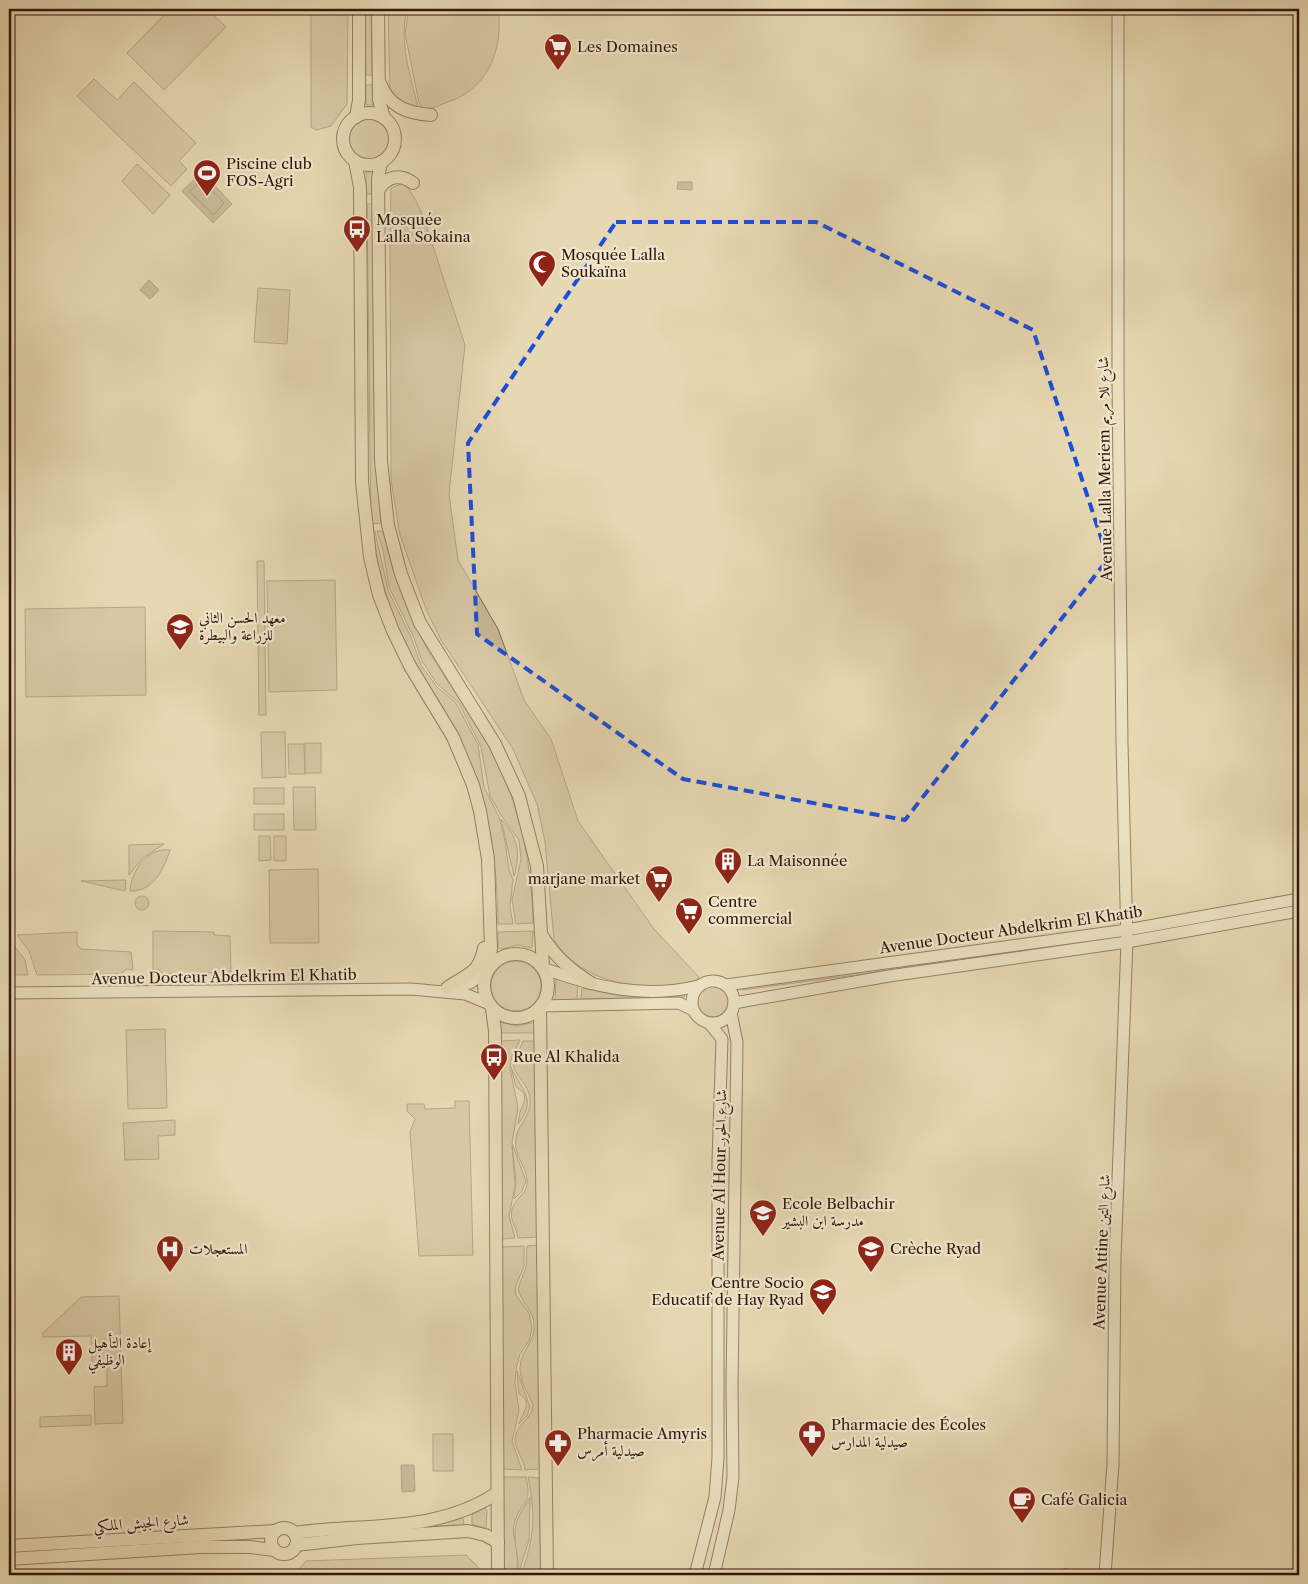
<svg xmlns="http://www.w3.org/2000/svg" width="1308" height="1584" viewBox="0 0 1308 1584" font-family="'Libre Caslon Text',Amiri,serif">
<rect width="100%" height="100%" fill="#e6d8b2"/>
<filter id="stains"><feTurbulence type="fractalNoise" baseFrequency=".004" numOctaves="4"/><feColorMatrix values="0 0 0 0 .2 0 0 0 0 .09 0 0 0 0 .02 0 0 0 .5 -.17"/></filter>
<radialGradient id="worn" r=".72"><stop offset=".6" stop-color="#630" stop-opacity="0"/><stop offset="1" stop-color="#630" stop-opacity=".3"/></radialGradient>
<g fill="#c8b795" stroke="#7e6750">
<polygon points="170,9 207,9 226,27 164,90 127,53"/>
<polygon points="311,9 348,9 347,104 331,126 316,130 311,127"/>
<polygon points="365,9 371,9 372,75 366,75"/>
<path d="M 388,9 L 407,9 C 399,43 410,74 418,107 C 404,104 398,102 390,89 Z"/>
<path d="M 409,9 L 498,9 C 504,48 488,89 448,102 C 439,105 433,110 423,108 L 419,103 L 405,33 Z"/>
<polygon points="94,79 117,100 134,82 196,143 179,161 187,169 171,186 77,96"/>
<polygon points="366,85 372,85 373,105 366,105"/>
<circle cx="369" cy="139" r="20"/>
<polygon points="137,164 170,195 153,214 122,181"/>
<rect x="366" y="172" width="7" height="22"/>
<path d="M 403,183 C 417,196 423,217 429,234 L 390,236 L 391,188 Z"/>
<polygon points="367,204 373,204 375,455 381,523 371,524"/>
<path d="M 431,240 L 465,345 L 449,494 L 458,560 L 498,629 L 524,700 L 551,739 L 578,821 L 654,929 L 699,977 L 694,983 C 648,993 579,985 554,939 L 545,842 L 537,804 L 513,749 L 441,640 L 426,609 L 400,535 L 391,480 L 390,242 Z"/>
<polygon points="258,288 290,290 287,344 254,342"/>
<path d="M 375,531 L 388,590 L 411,637 L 421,665 L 437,687 L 456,703 L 478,745 L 484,787 L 499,817 L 505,841 L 509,870 L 513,879 L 510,907 L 513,924 L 498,924 C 497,863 490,806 465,750 C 453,721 435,698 419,671 C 394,628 380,581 372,532 Z"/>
<path d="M 377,531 L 383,531 C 393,574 407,616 431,655 C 450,686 472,715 490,748 C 519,802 532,862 533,923 L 516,924 L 512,900 L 521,859 L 519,840 L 501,815 L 490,796 L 481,747 L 459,703 L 437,684 L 422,661 L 414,638 L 389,587 L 383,550 Z"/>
<polygon points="257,561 264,561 266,715 259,715"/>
<polygon points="335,580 337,690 269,692 267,581"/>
<polygon points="145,607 146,695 26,697 25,609"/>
<polygon points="261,732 285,732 286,777 262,778"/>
<rect x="305" y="743" width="16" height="30"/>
<polygon points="288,744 304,744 305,774 289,774"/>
<polygon points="293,787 315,787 316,830 294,830"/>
<rect x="254" y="788" width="30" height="16"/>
<rect x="254" y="814" width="30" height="16"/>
<path d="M 501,819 C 518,837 521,853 514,876 Z"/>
<polygon points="259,836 270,836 271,860 259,861"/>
<rect x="274" y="836" width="12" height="25"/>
<polygon points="164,844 143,858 129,875 129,845"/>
<path d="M 170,850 C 164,869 153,892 130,891 C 131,872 147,847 170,850 Z"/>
<polygon points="318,869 319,943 270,943 269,870"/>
<polygon points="126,880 125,891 81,881"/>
<circle cx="142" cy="903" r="7"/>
<polygon points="153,931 214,932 214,935 230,936 231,972 163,974 159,970 153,970"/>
<polygon points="533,931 532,948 517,945 501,949 498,947 498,932"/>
<polygon points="77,932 77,944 81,949 131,952 133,970 127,969 121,974 37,975 29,951 17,935"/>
<polygon points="9,939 25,960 28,975 9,975"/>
<polygon points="1008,951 1007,955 742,990 743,988"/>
<circle cx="516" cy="986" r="25"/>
<polygon points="556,978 578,984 577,1000 555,1000"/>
<circle cx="713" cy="1001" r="16"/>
<polygon points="582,988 620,996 686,994 684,997 581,999"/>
<polygon points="500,1022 517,1026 535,1022 536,1033 500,1033"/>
<polygon points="165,1029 167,1108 128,1109 126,1030"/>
<polygon points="520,1040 512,1056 510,1068 518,1108 512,1143 526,1181 522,1191 514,1199 516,1181 512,1145 515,1186 509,1216 515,1238 502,1239 500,1041"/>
<path d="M 523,1041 L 536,1041 L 538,1237 L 518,1238 C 517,1228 509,1220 512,1209 C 516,1197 529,1193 527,1179 C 525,1164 513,1154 516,1138 C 518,1124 532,1116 530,1099 C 529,1085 517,1078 513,1065 Z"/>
<path d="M 511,1067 C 521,1089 538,1100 518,1124 L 520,1112 L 525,1100 L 524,1093 L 516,1087 Z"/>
<polygon points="455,1101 469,1101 473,1255 419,1256 410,1132 415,1119 407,1111 407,1104 424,1104 425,1109 455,1108"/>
<polygon points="175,1120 175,1135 158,1136 159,1159 125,1160 123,1123"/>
<path d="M 538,1245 L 540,1469 L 525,1470 C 524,1459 515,1450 515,1439 C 516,1424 532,1420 533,1405 C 528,1392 520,1382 520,1368 C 520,1351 536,1342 534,1324 C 533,1310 521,1302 518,1289 L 526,1267 L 527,1246 Z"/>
<polygon points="524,1246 524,1266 515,1288 516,1295 529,1313 532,1328 529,1341 520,1354 516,1369 515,1383 519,1411 512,1441 522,1470 503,1469 502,1247"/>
<polygon points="119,1296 123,1423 95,1424 94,1387 107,1386 107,1365 92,1365 91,1336 43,1337 43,1333 81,1297"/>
<path d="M 517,1371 L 530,1407 L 527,1416 L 519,1424 C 520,1415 535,1403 519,1394 Z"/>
<polygon points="91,1415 91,1425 40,1427 40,1417"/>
<rect x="433" y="1434" width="20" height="37"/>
<path d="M 502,1477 L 526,1477 C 533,1507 520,1501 514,1524 C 512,1534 516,1542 517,1552 C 518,1560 517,1567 516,1575 L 504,1575 Z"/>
<path d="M 528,1477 L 539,1478 L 541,1575 L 521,1575 C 534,1538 536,1516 528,1477 Z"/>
<path d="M 530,1497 L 529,1540 L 518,1575 C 520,1558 512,1540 516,1524 C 518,1515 527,1504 530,1497 Z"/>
<polygon points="485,1508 487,1510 486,1528 472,1524 472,1515"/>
<polygon points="463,1518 464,1525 433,1526 434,1526"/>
<polygon points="466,1555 486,1575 300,1575 299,1569 306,1561"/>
</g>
<g fill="#a99679" stroke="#7a634d">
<polygon points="202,172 232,204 213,223 182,191"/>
<polygon points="678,182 692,182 692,190 677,189"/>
<polygon points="149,280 159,290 150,299 140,290"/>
<polygon points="401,1465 414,1465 415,1491 402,1492"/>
</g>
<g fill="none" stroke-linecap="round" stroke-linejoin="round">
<polygon stroke="#6e5642" stroke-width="1" points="202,180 224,203 214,215 190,192"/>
<g stroke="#34170a" stroke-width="13">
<g id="secondary">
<path d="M 543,968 C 593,987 645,999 698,986"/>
<circle cx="713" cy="1002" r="21"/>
<polyline points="726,985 1127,930 1299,899"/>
<polyline points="450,987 470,983 486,971"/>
<polyline points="9,993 411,989 465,994 487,1003"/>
<polyline points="734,1003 889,976 1127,942 1299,911"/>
<polyline points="541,1006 679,1003 693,1010"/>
<polyline points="695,1575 715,1497 718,1458 718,1161 722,1039 709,1023"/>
<polyline points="714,1575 729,1510 733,1477 732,1384 737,1042 731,1013"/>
<polyline points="1064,1575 1068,1575"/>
<polyline points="1105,1575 1113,1464 1115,1258 1127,942 1122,744 1118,382 1118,9"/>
</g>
</g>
<g stroke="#34170a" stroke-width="14">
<g id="primary">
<polyline points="378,9 379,100 384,118"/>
<path d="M 380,83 C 389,107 407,113 431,115"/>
<circle cx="369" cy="139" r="26"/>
<polyline points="356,117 359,100 359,9"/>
<polyline points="355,161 360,187 362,482 370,557 379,595 393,631 410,666 453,737 473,785 480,811 488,859 491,949 488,969"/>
<polyline points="381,162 378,179 381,461 388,525 401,574 420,623 495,744 519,796 537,866 543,967"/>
<path d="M 378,191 C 386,176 400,173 413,183"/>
<path d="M 541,934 C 554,956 570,970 591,983"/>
<circle cx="516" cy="986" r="32"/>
<path d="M 447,988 C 466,974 479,975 484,948"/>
<polyline points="540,1007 547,1575"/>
<polyline points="492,1009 495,1031 498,1575"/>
<circle cx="284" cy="1541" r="13"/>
<path d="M 294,1533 C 363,1523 436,1534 497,1493"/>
<polyline points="296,1545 357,1538 468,1531 485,1535 498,1542"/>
<polyline points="9,1546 276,1531"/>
<polyline points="9,1559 201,1547 250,1547 274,1550"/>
</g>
</g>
<use href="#secondary" stroke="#efe6cd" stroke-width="11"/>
<use href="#primary" stroke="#e6d8b2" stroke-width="12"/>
</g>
<path d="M0 0H1308V1584H0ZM 616,222 L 816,222 L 1033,330 L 1108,559 L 905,820 L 683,779 L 477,634 L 468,443 Z" fill="#e6d8b2" fill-opacity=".55" fill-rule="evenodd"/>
<path fill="none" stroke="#1d4ed8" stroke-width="4" stroke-dasharray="10 6" stroke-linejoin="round" d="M 616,222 L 816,222 L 1033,330 L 1108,559 L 905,820 L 683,779 L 477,634 L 468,443 Z"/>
<defs>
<g id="supermarket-pin" transform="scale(1.4375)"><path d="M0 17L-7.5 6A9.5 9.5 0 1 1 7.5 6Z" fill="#8f2418" stroke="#efe6cd"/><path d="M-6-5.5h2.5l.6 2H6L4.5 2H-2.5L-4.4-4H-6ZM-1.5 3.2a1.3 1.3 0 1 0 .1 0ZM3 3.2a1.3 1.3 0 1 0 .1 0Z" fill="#fff"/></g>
<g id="stadium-pin" transform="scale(1.4375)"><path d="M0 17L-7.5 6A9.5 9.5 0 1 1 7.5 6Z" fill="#8f2418" stroke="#efe6cd"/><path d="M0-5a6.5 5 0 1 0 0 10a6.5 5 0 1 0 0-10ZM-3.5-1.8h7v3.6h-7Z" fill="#fff"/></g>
<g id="bus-pin" transform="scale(1.4375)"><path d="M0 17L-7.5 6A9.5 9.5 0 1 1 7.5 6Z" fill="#8f2418" stroke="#efe6cd"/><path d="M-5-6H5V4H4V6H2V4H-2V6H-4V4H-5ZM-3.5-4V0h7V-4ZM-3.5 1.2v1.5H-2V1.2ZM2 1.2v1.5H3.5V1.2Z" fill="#fff"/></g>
<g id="mosque-pin" transform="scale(1.4375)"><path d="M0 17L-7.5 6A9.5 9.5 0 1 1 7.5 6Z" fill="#8f2418" stroke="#efe6cd"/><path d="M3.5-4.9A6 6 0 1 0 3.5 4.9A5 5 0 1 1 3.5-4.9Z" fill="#fff"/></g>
<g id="university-pin" transform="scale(1.4375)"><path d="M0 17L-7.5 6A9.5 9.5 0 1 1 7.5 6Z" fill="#8f2418" stroke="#efe6cd"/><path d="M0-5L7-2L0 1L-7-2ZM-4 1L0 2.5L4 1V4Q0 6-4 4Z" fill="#fff"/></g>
<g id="building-pin" transform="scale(1.4375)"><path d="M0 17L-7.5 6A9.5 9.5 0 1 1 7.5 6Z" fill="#8f2418" stroke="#efe6cd"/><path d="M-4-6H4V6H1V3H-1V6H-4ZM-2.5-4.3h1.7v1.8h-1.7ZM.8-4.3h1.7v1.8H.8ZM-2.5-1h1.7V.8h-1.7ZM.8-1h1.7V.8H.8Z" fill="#fff"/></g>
<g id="school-pin" transform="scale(1.4375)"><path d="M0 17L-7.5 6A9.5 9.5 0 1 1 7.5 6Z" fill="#8f2418" stroke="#efe6cd"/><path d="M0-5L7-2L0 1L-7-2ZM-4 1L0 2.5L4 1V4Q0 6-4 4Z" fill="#fff"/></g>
<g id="hospital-pin" transform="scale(1.4375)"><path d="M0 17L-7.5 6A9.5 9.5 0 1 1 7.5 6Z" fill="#8f2418" stroke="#efe6cd"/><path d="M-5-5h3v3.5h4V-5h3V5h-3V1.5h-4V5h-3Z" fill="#fff"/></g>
<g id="pharmacy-pin" transform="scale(1.4375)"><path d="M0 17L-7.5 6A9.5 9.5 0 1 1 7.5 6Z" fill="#8f2418" stroke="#efe6cd"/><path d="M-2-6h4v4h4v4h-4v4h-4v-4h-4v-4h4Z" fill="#fff"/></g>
<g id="cafe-pin" transform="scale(1.4375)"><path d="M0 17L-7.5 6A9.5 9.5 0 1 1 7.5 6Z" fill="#8f2418" stroke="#efe6cd"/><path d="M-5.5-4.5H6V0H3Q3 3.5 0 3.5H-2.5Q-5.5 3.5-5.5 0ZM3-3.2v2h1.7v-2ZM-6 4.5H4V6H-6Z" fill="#fff"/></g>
</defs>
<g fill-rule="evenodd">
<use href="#supermarket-pin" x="558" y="47"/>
<use href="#stadium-pin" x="207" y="173"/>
<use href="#bus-pin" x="357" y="229"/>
<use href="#mosque-pin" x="542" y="264"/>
<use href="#university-pin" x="180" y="627"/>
<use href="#building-pin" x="728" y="861"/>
<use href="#supermarket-pin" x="659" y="879"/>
<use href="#supermarket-pin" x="689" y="911"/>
<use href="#bus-pin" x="494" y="1057"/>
<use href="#school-pin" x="763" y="1213"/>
<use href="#hospital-pin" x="170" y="1249"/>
<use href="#school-pin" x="871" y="1249"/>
<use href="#school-pin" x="823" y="1292"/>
<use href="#building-pin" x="69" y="1352"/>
<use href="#pharmacy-pin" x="812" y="1434"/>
<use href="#pharmacy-pin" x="558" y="1443"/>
<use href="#cafe-pin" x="1022" y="1500"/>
</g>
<g text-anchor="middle" stroke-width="4.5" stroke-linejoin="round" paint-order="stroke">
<g font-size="15" fill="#34170a" stroke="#efe6cd" text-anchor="start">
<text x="577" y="52">Les Domaines</text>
<text x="226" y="169">Piscine club<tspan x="226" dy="17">FOS-Agri</tspan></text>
<text x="376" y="225">Mosquée<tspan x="376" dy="17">Lalla Sokaina</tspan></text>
<text x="561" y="260">Mosquée Lalla<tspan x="561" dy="17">Soukaïna</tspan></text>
<text x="199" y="623">معهد الحسن الثاني<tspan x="199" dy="17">للزراعة والبيطرة</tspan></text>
<text x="747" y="866">La Maisonnée</text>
<text x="640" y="884" text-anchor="end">marjane market</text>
<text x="708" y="907">Centre<tspan x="708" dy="17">commercial</tspan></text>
<text x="513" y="1062">Rue Al Khalida</text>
<text x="782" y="1209">Ecole Belbachir<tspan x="782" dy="17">مدرسة ابن البشير</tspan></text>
<text x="189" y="1254">المستعجلات</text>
<text x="890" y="1254">Crèche Ryad</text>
<text x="804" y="1288" text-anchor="end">Centre Socio<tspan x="804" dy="17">Educatif de Hay Ryad</tspan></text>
<text x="88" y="1348">إعادة التأهيل<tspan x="88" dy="17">الوظيفي</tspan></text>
<text x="831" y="1430">Pharmacie des Écoles<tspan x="831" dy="17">صيدلية المدارس</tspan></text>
<text x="577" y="1439">Pharmacie Amyris<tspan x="577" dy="17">صيدلية أمرس</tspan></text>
<text x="1041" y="1505">Café Galicia</text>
</g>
<g font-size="15" fill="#34170a" stroke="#efe6cd">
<text transform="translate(1105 469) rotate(-91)" y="5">Avenue Lalla Meriem شارع للا مريم</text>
<text transform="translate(1011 930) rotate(-8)" y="5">Avenue Docteur Abdelkrim El Khatib</text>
<text transform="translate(224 977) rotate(-1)" y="5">Avenue Docteur Abdelkrim El Khatib</text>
<text transform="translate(720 1175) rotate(-89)" y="5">Avenue Al Hour شارع الحور</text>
<text transform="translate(1102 1252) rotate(-88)" y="5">Avenue Attine شارع التين</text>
<text transform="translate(141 1523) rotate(-4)" y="5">شارع الجيش الملكي</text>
</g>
</g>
<rect width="1308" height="1584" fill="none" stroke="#e6d8b2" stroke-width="30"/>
<rect x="10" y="10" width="1288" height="1564" fill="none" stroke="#34170a" stroke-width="2.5"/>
<rect x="15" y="15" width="1278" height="1554" fill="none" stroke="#34170a"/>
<rect width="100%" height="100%" filter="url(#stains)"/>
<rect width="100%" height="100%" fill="url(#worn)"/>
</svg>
